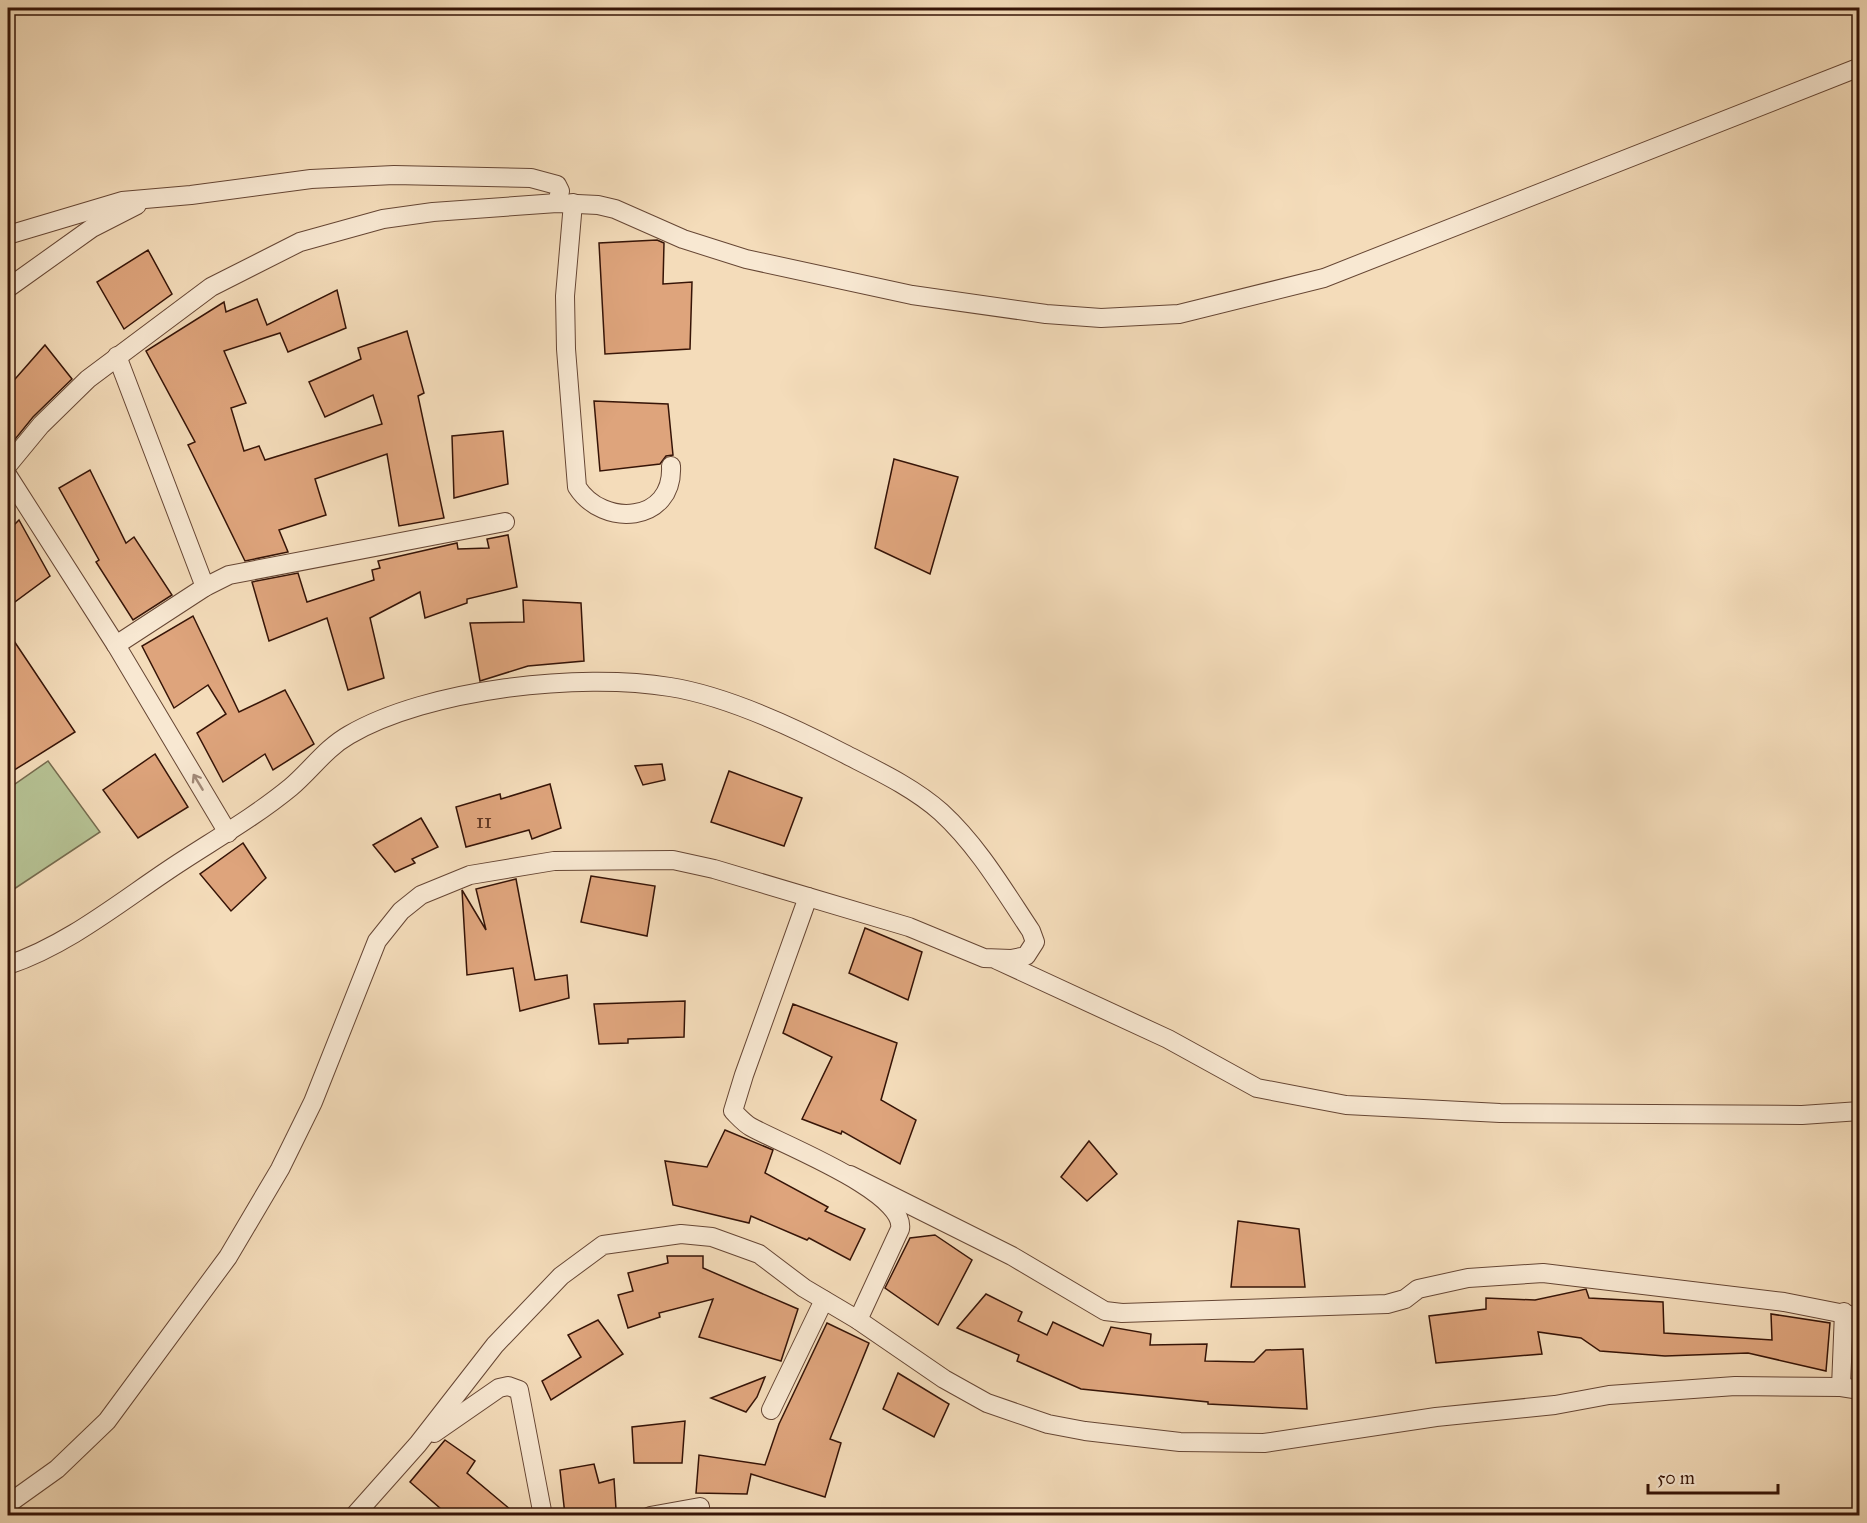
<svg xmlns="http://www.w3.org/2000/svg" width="1867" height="1523" viewBox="0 0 1867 1523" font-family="'IM FELL Great Primer',serif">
<rect width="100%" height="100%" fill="#f4dcba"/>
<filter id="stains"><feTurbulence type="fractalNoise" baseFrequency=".00333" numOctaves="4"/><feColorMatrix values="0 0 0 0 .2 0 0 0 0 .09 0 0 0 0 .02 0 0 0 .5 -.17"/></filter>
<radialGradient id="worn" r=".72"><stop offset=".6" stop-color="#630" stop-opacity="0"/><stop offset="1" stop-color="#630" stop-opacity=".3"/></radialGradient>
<polygon fill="#b6c294" stroke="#766b4e" stroke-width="1.5" points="48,761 100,832 8,893 8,789"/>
<g fill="#dea47c" stroke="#361407" stroke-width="1.5">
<polygon points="657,240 664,243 663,284 692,282 690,349 605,354 599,243"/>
<polygon points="148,250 172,294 124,329 97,282"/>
<polygon points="337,290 346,328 288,352 280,333 224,351 246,403 231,408 244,451 259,446 265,460 382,424 373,395 325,417 309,382 361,359 358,348 407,331 424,393 418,396 444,518 399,526 387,454 315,479 326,515 279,530 288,552 245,561 188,445 195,442 146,351 224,302 226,312 257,299 267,325"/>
<polygon points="45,345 72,379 33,417 8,448 8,387"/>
<polygon points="594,401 668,404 673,455 666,456 660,464 600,471"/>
<polygon points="503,431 508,484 454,498 452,436"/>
<polygon points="894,459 958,477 930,574 875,548"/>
<polygon points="90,470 126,543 134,537 172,595 133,620 96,562 99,560 59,488"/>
<polygon points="19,520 50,576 8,607 8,531"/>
<polygon points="508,535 517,587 467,599 467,603 425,618 420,592 370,618 384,678 348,690 327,618 269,641 252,582 298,573 307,602 374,580 372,570 380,568 378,561 457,543 458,549 489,548 487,539"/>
<polygon points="523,600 581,603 584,661 528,666 480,681 470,623 524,622"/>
<polygon points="193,616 239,712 285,690 314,744 273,770 265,754 223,782 197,733 226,714 208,685 174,708 142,646"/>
<polygon points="8,632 75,732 8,774"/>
<polygon points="155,754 188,807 138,838 103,790"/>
<polygon points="662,764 665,780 643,785 635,766"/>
<polygon points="729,771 802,798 784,846 711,822"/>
<polygon points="550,784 561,828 532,839 529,830 466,847 456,807 500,794 501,799"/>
<polygon points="421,818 438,847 412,859 415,863 395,872 373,845"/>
<polygon points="243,843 266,878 231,911 200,874"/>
<polygon points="591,876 655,886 647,936 581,922"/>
<polygon points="516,879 535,980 567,975 569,998 520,1011 513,968 467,975 462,890 486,930 476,889"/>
<polygon points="865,928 922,952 908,1000 849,973"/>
<polygon points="685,1001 684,1037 628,1039 628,1043 599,1044 594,1004"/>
<polygon points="793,1004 897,1043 881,1100 916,1120 900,1164 842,1131 841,1134 802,1119 832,1057 783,1033"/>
<polygon points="725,1130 773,1150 765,1173 828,1207 825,1211 865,1229 850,1260 809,1238 807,1240 751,1216 749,1223 673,1205 665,1161 707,1167"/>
<polygon points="1089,1141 1117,1174 1087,1201 1061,1177"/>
<polygon points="1238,1221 1299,1229 1305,1287 1231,1287"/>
<polygon points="935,1235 972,1260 938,1325 885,1288 910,1238"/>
<polygon points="667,1256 703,1256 703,1268 798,1309 781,1361 699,1337 713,1299 659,1313 660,1317 628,1328 618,1295 633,1291 628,1273 668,1263"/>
<polygon points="1586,1289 1589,1298 1663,1302 1664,1333 1772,1340 1771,1314 1830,1323 1826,1371 1748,1353 1665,1356 1600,1351 1581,1338 1538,1332 1542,1354 1436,1363 1429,1316 1486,1309 1486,1298 1535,1300"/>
<polygon points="986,1294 1022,1312 1018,1321 1047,1335 1053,1322 1103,1346 1111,1327 1151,1334 1150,1345 1207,1344 1205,1361 1254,1362 1266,1350 1303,1349 1307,1409 1208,1404 1208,1402 1081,1389 1017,1361 1019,1355 957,1328"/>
<polygon points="598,1320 623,1354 551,1400 542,1381 581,1357 568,1335"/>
<polygon points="827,1323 869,1343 830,1439 841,1443 825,1497 751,1474 747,1494 696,1493 699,1455 765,1465 779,1424"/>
<polygon points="898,1373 949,1404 934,1437 883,1409"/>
<polygon points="765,1377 757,1397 746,1412 711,1398"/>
<polygon points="685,1421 682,1463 634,1463 632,1427"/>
<polygon points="445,1440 475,1461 467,1473 517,1515 448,1515 410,1482"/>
<polygon points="594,1464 599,1483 614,1479 616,1509 565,1515 560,1470"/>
</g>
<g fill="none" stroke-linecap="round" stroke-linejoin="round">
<g stroke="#664634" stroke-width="20">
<g id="street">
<path d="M 573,203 L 565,296 L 566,349 L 577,487 C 603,528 674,523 671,466"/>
<polyline points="8,235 122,201 191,195 311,179 394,175 531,178 557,185 560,191 557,203"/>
<polyline points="8,288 92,228 137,205"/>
<polyline points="117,356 205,587"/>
<polyline points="8,465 41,425 88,379 211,287 300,242 383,219 433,212 557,203 598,205 615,209 683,239 746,259 912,295 1046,314 1101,318 1179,314 1324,278 1860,67"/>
<polyline points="8,476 116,645 228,833"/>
<polyline points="116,645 205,587 229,575 505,522"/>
<path d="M 808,897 L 744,1075 L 733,1111 C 739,1117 744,1123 751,1127 C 779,1143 907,1192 900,1229 L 858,1320"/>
<polyline points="997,960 1168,1039 1257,1088 1346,1105 1500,1113 1802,1115 1860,1111"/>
<path d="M 8,965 C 71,944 126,897 182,861 C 219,837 257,815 291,787 C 311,770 326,748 349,735 C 428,689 580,672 670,687 C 727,696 793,727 843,753 C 876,770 913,787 941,812 C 978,846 1003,889 1031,931 L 1035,942 L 1026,956 L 1011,959 L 984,958 L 909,927 L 714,869 L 673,860 L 554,861 L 470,875 L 421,895 L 401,911 L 377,941 L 313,1102 L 280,1169 L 228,1257 L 107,1421 L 57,1469 L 8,1504"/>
<polyline points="850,1175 1012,1256 1105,1311 1122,1313 1387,1304 1405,1299 1418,1289 1468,1278 1543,1273 1784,1302 1860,1317"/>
<polyline points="1841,1387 1844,1312"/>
<polyline points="771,1410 824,1300"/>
<polyline points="434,1433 499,1388 508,1386 519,1390 543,1516"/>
<polyline points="354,1516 418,1444 495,1345 561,1276 603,1245 681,1234 712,1237 759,1254 804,1288 858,1320 944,1379 987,1403 1048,1424 1085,1431 1180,1442 1264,1443 1436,1417 1555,1405 1609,1395 1735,1386 1841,1387 1860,1390"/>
<polyline points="650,1516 700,1507"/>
</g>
</g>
<use href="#street" stroke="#f8e8d2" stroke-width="18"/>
</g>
<defs><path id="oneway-shaft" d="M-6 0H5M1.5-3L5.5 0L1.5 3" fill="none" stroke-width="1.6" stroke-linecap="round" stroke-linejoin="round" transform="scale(1.5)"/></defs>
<use stroke="#a18977" href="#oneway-shaft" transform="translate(198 782) rotate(-121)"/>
<g text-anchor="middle" stroke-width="4.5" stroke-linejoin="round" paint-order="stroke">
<g font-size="20" fill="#603824">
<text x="484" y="828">11</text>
</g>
</g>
<rect width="1867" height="1523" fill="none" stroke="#f4dcba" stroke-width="30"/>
<rect x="9" y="9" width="1849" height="1505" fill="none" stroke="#361407" stroke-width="3"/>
<rect x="15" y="15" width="1837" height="1493" fill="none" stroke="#361407" stroke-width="1.5"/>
<path d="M1648 1484v9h130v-9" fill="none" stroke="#361407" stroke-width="3"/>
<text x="1657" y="1484" font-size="18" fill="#361407" stroke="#f8e8d2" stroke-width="4.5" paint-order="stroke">50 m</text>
<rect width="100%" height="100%" filter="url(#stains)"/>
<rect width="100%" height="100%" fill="url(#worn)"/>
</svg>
